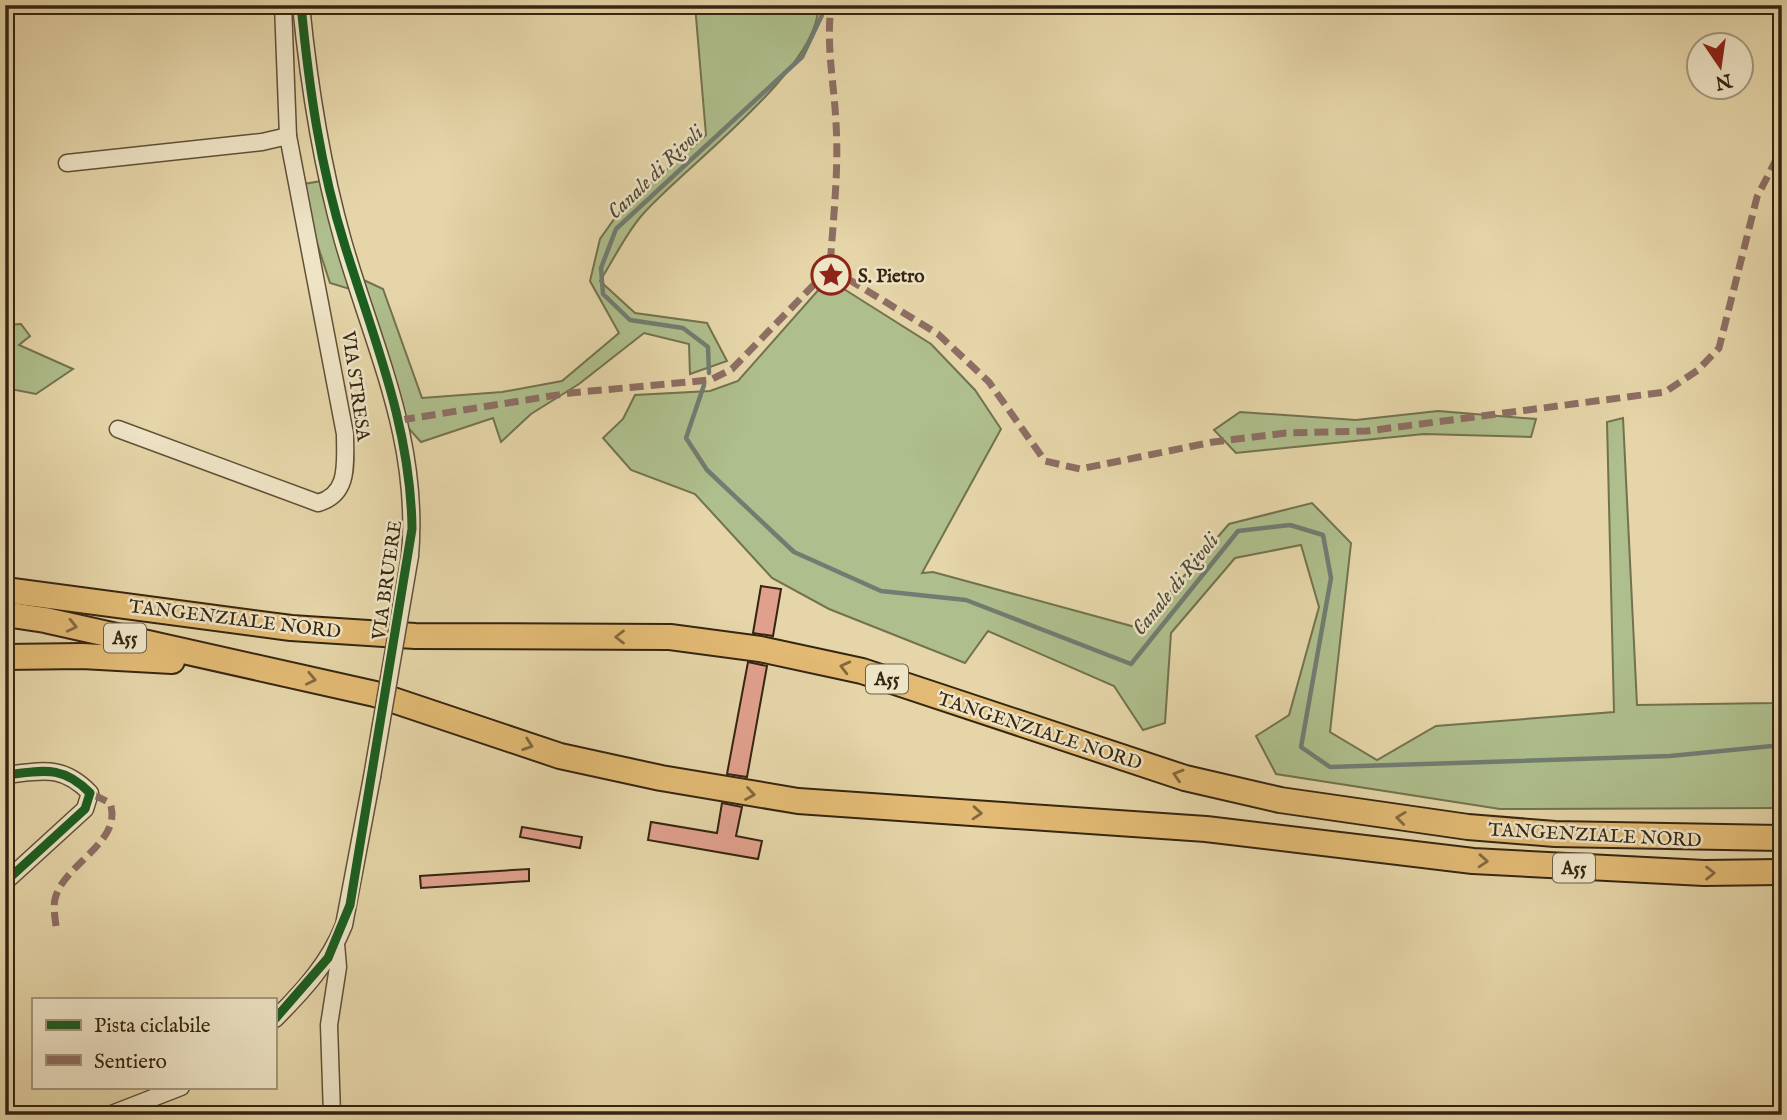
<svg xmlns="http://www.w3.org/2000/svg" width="1787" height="1120" viewBox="0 0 1787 1120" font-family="'IM FELL English',serif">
<rect width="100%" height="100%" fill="#e5d5a8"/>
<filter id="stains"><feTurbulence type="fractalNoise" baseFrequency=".00286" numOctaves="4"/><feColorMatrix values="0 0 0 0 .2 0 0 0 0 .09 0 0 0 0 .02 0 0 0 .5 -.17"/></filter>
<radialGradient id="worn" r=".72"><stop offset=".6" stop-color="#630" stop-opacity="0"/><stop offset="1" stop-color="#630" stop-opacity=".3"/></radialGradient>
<g fill="#aebe8c" stroke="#72724e" stroke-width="2">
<path d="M 695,5 L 818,5 C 822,67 683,168 643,214 C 626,233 614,259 600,281 L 635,313 L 707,323 L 727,361 L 690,374 L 689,344 L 644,333 L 579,384 L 531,414 L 501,442 L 493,418 L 421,442 L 401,420 L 360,292 L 330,283 L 298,185 L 327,180 L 355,276 L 383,289 L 422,398 L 502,392 L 562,381 L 619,333 L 590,281 L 600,239 L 622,208 L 706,135 Z"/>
<polygon points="828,279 931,344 975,390 1001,429 922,573 933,572 1139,628 1229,524 1312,503 1351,543 1330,732 1377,760 1436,726 1614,712 1607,422 1623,418 1637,705 1774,703 1782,696 1782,808 1500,809 1276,774 1256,736 1289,715 1319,607 1301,545 1235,558 1171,633 1165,723 1143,730 1114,686 988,631 965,663 829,609 772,578 695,494 631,470 603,438 623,419 635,395 710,391 738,381"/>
<polygon points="21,324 30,336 19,345 73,369 36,394 5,388 5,325"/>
<polygon points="1438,411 1536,419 1531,437 1424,434 1236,453 1214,430 1240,412 1356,420"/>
</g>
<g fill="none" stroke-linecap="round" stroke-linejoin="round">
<g stroke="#717c72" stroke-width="4.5">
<polyline points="709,373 708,347 683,328 630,320 603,294 601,268 616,229 802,57 822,15 822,5"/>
<polyline points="704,385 686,438 707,470 794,552 881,591 966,600 1131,664 1238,531 1290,525 1323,535 1331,578 1301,747 1330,767 1670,756 1782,745"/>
</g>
</g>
<g fill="#e0a08d" stroke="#352511" stroke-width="2">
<polygon points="761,586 781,589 773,636 753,633"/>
<polygon points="748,662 767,666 747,777 727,774"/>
<polygon points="722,803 742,807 736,836 762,841 758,859 648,840 651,822 717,833"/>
<polygon points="522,827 582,837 580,848 520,837"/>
<polygon points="529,869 529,881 421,888 420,876"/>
</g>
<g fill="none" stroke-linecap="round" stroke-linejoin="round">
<g stroke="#615137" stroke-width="19">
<g id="minor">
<path d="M 301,5 C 309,86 321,163 343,241 C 374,349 420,440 410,556"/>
<polyline points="67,163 262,142 288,136"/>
<path d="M 118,429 L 318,503 C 350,494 345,463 345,434 L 288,136 L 283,5"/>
<path d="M 5,775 C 42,771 62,764 90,793 L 85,809 L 5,882"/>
<path d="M 275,1019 C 303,991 329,963 344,925 L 372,777"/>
<polyline points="109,1115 181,1087"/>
<polyline points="332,1115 329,1025 338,967 336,944"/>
</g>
</g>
<g stroke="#352511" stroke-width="28">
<g id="highway">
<polyline points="5,590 291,628 415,636 670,637 760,649 862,671 1185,778 1280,800 1468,827 1555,834 1782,838"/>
<polyline points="5,614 45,620 375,694 560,756 661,778 798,801 1206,829 1473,861 1704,873 1782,872"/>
<polyline points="5,657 82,656 172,661"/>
</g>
</g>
<use href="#minor" stroke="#eee4c6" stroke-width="16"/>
<use href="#highway" stroke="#e2ba74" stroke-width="24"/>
<g stroke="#615137" stroke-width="19" stroke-linecap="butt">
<polyline id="minor-bridge" points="372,777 410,556"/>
</g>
<use href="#minor-bridge" stroke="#eee4c6" stroke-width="16"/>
<g stroke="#8d6e63" stroke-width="7" stroke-dasharray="14 7" stroke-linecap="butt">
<polyline points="830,268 938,334 989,382 1045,461 1080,469 1213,442 1286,433 1367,431 1665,392 1698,370 1719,348 1757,197 1782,148"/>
<path d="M 401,420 L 570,393 L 710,380 L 732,369 L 830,268 C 833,220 839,171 836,123 C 834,81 826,49 831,5"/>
<path d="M 56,926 C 55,917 53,908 55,899 C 63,864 124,842 110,803 L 90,793"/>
</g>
<g stroke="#eee4c6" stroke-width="13">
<g id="cycleway">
<path d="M 5,775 C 42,771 62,764 90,793 L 85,809 L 5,882"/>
<path d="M 275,1019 L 328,958 L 350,905 L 412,529 C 411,428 374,340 345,246 C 320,167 309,87 301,5"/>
</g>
</g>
<use href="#cycleway" stroke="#1b5e20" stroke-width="9"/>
</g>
<defs><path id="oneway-chevron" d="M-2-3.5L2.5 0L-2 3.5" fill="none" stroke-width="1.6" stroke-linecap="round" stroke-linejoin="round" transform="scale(1.75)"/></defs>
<g stroke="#83683e">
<use href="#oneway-chevron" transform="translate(72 626) rotate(13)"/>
<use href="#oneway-chevron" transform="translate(620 637) rotate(-180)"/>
<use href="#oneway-chevron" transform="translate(845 667) rotate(-166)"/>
<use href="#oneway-chevron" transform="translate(311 679) rotate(12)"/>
<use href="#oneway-chevron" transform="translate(528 745) rotate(19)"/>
<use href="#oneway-chevron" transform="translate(1178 775) rotate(-163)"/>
<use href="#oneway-chevron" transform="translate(750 794) rotate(9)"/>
<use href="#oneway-chevron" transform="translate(977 813) rotate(4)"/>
<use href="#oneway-chevron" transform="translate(1401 818) rotate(-173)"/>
<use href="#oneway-chevron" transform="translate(1483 861) rotate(4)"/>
<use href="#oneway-chevron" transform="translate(1710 873)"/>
</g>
<defs>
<g id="sight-ring" transform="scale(2.0125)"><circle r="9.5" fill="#eee4c6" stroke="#8f2418" stroke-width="1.5"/><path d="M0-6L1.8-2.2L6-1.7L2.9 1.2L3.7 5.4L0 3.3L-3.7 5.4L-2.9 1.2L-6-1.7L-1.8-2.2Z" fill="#8f2418"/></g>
</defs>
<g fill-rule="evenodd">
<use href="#sight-ring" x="831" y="275"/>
</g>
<g text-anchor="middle" stroke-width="5" stroke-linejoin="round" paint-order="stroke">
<g fill="#eee4c6" stroke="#6c5e47" stroke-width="2">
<rect x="104" y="623.5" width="42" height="29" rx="5"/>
<rect x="866" y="664.5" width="42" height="29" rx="5"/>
<rect x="1553" y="853.5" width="42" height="29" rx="5"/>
</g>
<g font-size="18" font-weight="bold" fill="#352511">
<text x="125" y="644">A55</text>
<text x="887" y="685">A55</text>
<text x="1574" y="874">A55</text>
</g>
<g font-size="19" font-weight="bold" fill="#352511" stroke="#eee4c6" text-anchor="start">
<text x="858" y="282">S. Pietro</text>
</g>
<g font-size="19" fill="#352511" stroke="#eee4c6">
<text transform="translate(357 386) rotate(82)" y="7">VIA STRESA</text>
<text transform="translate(386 580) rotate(-82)" y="7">VIA BRUERE</text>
<text transform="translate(235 618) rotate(7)" y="7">TANGENZIALE NORD</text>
<text transform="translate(1040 730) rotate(18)" y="7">TANGENZIALE NORD</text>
<text transform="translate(1595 834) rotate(3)" y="7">TANGENZIALE NORD</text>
</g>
<g font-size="21" font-style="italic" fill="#4e4939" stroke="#eee4c6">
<text transform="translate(655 172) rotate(-44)" y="7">Canale di Rivoli</text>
<text transform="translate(1175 584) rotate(-51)" y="7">Canale di Rivoli</text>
</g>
</g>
<rect width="1787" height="1120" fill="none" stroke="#e5d5a8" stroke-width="28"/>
<rect x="7" y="7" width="1773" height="1106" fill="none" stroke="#352511" stroke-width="3.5"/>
<rect x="14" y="14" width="1759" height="1092" fill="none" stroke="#352511" stroke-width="2"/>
<rect x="32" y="998" width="245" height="91" fill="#eee4c6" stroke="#a4987e" stroke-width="2"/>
<rect x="46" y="1020" width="35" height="10" fill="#1b5e20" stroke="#a4987e" stroke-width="2"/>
<text x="94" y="1032" font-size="21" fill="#352511">Pista ciclabile</text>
<rect x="46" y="1055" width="35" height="10" fill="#8d6e63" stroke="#a4987e" stroke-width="2"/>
<text x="94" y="1068" font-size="21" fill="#352511">Sentiero</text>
<g transform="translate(1720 66) rotate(167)"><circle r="33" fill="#eee4c6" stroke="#a4987e" stroke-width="2"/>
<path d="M0-5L12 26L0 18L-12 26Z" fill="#8f2418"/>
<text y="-10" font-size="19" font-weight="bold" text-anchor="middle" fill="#352511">N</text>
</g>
<rect width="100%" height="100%" filter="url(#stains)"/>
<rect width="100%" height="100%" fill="url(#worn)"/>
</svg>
